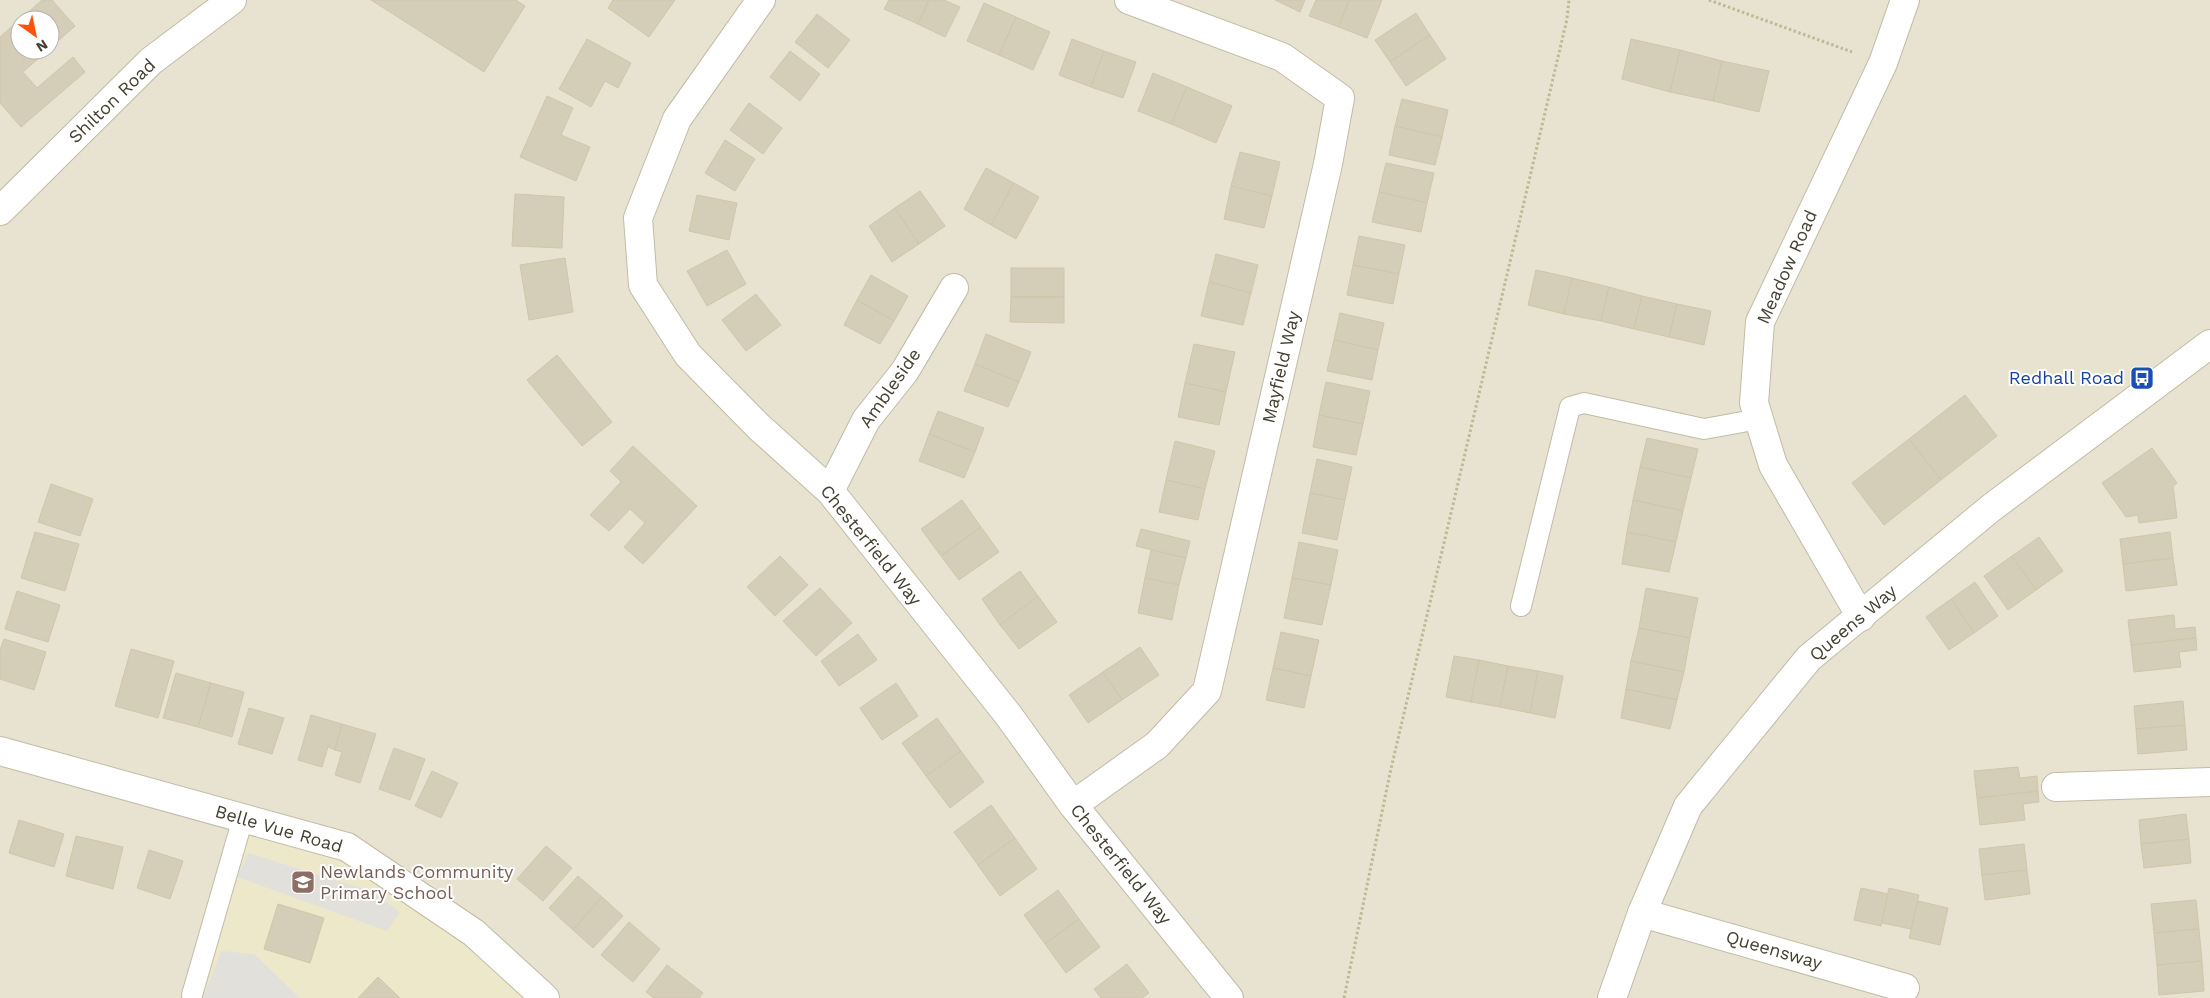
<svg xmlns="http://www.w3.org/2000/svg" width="2210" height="998" viewBox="0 0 2210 998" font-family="'Work Sans',sans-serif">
<rect width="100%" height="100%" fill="#f2f0e2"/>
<path fill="#e7e3d0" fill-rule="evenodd" d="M 0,0 L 2210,0 L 2210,998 L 0,998 ZM 20,20 L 50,20 L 50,50 L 20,50 Z"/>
<polygon fill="#ede8ca" points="243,818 289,831 474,933 543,998 189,998"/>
<g fill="#e2e0db">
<polygon points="248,853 373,892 400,912 387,931 237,877"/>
<polygon points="221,951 254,954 300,998 203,998"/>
</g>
<g fill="#d4cdb7" stroke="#d0c6a9">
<polygon points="42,0 52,0 75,26 50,48 50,20 20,20 20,50 48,50 23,72 37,88 73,57 85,72 21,127 0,103 0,37"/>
<polygon points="371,0 516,0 525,6 484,72"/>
<polygon points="613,0 675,0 649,37 608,8"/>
<polygon points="889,0 929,0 918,24 884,9"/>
<polygon points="929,0 944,0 960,7 945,37 918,24"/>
<polygon points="1275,0 1305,0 1300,12"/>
<polygon points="1316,0 1349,0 1339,27 1309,16"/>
<polygon points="1349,0 1382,0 1367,38 1339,27"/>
<polygon points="984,3 1016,17 999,55 967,41"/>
<polygon points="1416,13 1430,35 1390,62 1375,40"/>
<polygon points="817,14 850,40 828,68 795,42"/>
<polygon points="1016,17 1050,32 1033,70 999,55"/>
<polygon points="1430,35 1446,59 1406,86 1390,62"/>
<polygon points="587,39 631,63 618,88 605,81 591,107 559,89"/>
<polygon points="1072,39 1104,51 1091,87 1059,75"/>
<polygon points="1631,39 1680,50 1670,92 1622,79"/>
<polygon points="1680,50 1722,61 1713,101 1670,92"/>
<polygon points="790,51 820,74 800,101 770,77"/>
<polygon points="1104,51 1136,62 1123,98 1091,87"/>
<polygon points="1722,61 1769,71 1759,112 1713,101"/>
<polygon points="1153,73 1187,87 1171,124 1138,111"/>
<polygon points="1187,87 1232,106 1216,143 1171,124"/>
<polygon points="547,96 573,108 561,135 590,147 576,181 520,157"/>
<polygon points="1402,99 1448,110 1442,137 1395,126"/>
<polygon points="749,103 782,128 763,154 730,130"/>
<polygon points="1395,126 1442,137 1435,165 1389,155"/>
<polygon points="725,140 755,159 735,191 705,173"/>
<polygon points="1240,152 1280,162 1272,196 1231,186"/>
<polygon points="1386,163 1434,173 1427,203 1379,192"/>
<polygon points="986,168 1014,183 991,225 964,209"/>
<polygon points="1014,183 1039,197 1016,239 991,225"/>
<polygon points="1231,186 1272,196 1264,228 1224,219"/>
<polygon points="920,191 945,226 919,244 895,208"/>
<polygon points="1379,192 1427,203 1421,232 1372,222"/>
<polygon points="515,194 564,197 562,248 512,246"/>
<polygon points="697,195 737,203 729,240 689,231"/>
<polygon points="895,208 919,244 892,262 869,226"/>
<polygon points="1359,236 1405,245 1399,274 1353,265"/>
<polygon points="727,250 746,284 707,306 687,271"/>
<polygon points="1216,254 1258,265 1251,293 1209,282"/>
<polygon points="565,258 573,312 529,320 520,265"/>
<polygon points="1353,265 1399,274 1393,304 1347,295"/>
<rect x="1011" y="268" width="53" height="29"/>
<polygon points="1536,270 1572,278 1564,314 1528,305"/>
<polygon points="871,275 908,296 894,321 857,300"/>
<polygon points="1572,278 1609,287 1601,321 1564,314"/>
<polygon points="1209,282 1251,293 1243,325 1201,316"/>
<polygon points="1609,287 1642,296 1634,329 1601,321"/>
<polygon points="756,294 781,325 746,351 722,320"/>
<polygon points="1642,296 1677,304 1669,337 1634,329"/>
<polygon points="1011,297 1064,297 1064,323 1010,322"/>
<polygon points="857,300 894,321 880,344 844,325"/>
<polygon points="1677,304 1711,311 1704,345 1669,337"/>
<polygon points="1340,313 1384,323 1378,350 1334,340"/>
<polygon points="986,334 1031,352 1019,382 975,364"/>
<polygon points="1334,340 1378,350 1372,380 1327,371"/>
<polygon points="1194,344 1235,352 1226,392 1185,383"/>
<polygon points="557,355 612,422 582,446 527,380"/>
<polygon points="975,364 1019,382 1008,407 964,391"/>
<polygon points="1326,382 1370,391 1363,424 1319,415"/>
<polygon points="1185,383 1226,392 1219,425 1178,417"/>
<polygon points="1965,395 1997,436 1941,480 1909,439"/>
<polygon points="938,411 984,428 975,452 929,434"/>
<polygon points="1319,415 1363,424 1356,455 1313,447"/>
<polygon points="929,434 975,452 964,478 919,461"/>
<polygon points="1647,438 1698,449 1691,478 1640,467"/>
<polygon points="1909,439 1941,480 1884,525 1852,483"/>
<polygon points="1175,441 1215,451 1205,489 1166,480"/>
<polygon points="633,446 697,506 643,564 624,547 645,523 630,509 609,531 590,515 621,482 610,471"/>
<polygon points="2152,448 2177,483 2173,486 2177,518 2139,523 2138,515 2126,517 2102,483"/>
<polygon points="1317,459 1352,467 1345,500 1310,493"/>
<polygon points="1640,467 1691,478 1683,511 1633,500"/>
<polygon points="1166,480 1205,489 1198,520 1159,512"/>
<polygon points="51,484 93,499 80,536 38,522"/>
<polygon points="1310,493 1345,500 1337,540 1302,533"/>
<polygon points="962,500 981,527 941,556 921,529"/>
<polygon points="1633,500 1683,511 1676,542 1627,532"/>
<polygon points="981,527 999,552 959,580 941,556"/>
<polygon points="1141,529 1190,541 1186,558 1136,546"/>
<polygon points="35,532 79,544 65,591 21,578"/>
<polygon points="1627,532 1676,542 1669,572 1622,564"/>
<polygon points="2170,532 2173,558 2123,564 2120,539"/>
<polygon points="2039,537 2063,571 2036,590 2012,556"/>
<polygon points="1299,542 1338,550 1331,585 1292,578"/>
<polygon points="1151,550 1186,558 1179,585 1145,578"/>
<polygon points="780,556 808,585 775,616 747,587"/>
<polygon points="2012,556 2036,590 2008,610 1984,576"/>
<polygon points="2173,558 2177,585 2126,591 2123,564"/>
<polygon points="1020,571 1038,596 1000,625 982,599"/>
<polygon points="1145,578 1179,585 1172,620 1138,613"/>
<polygon points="1292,578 1331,585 1322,625 1284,618"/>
<polygon points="1975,582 1998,616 1974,633 1951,599"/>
<polygon points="820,588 852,623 816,656 783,621"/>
<polygon points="1646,588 1698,598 1690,638 1639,628"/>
<polygon points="17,591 60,605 48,642 5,629"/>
<polygon points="1038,596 1057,622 1019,649 1000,625"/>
<polygon points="1951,599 1974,633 1949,650 1926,617"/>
<polygon points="2174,615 2175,629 2195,627 2196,638 2131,645 2128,620"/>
<polygon points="1639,628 1690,638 1684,672 1631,661"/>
<polygon points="1281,632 1319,640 1311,676 1273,668"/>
<polygon points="858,634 877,660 839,686 821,661"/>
<polygon points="2196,638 2197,650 2179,652 2181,667 2134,672 2131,645"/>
<polygon points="4,639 46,652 34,690 0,679 0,650"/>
<polygon points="1140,647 1159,675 1122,700 1103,672"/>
<polygon points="131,649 174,661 158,718 115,706"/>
<polygon points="1454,656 1479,660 1471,702 1446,697"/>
<polygon points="1479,660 1508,666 1500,707 1471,702"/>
<polygon points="1631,661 1684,672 1677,700 1626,689"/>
<polygon points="1508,666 1538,671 1530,713 1500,707"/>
<polygon points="1273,668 1311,676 1304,708 1266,700"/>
<polygon points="1538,671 1563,676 1555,718 1530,713"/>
<polygon points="1103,672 1122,700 1088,723 1069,695"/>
<polygon points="176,673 211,683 198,727 163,718"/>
<polygon points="211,683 244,692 232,737 198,727"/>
<polygon points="896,683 918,716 882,740 860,708"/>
<polygon points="1626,689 1677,700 1670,729 1621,718"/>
<polygon points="2183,701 2185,725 2136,729 2134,706"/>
<polygon points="249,708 284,718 272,754 238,744"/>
<polygon points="311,715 342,724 335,750 328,747 322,767 298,760"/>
<polygon points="937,718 961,751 926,776 902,743"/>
<polygon points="342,724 376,734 360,783 335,775 342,752 335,750"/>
<polygon points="2185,725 2187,750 2138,754 2136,729"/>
<polygon points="394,748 425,759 410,800 379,789"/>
<polygon points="961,751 984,782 950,808 926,776"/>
<polygon points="2018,767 2020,778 2037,776 2038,791 1977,798 1974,771"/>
<polygon points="432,771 458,783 441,818 415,806"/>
<polygon points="2038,791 2039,802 2023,804 2025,820 1980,825 1977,798"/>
<polygon points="991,805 1015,838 978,865 954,832"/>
<polygon points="2186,814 2189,839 2141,844 2139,820"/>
<polygon points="19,820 64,834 54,867 9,853"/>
<polygon points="76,836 123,847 113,889 66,876"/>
<polygon points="1015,838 1037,869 1000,896 978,865"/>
<polygon points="2189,839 2191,863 2144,868 2141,844"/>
<polygon points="2024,844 2027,870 1982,875 1979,849"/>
<polygon points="546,846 572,868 543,901 517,879"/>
<polygon points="149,850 183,861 170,899 137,888"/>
<polygon points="2027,870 2030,894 1985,900 1982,875"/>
<polygon points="578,876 602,897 573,930 549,908"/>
<polygon points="1861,888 1888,894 1881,926 1854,920"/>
<polygon points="1889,888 1919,895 1911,929 1882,923"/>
<polygon points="1058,890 1079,919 1045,944 1024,915"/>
<polygon points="602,897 623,916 593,948 573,930"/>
<polygon points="2196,900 2199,929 2154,933 2151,904"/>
<polygon points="1918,901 1948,908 1940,945 1909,938"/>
<polygon points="278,904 324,918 310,963 264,949"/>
<polygon points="1079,919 1100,947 1066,973 1045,944"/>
<polygon points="629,922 660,949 633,982 601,955"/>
<polygon points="2199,929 2202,961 2157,965 2154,933"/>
<polygon points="2202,961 2204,991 2159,995 2157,965"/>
<polygon points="1127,964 1149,993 1142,998 1101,998 1094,989"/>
<polygon points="667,965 703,993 699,998 654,998 646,992"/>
<polygon points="378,977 400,998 358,998"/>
</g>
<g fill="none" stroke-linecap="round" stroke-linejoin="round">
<g stroke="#c1bca7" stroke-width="22">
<g id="service">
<polyline points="1521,606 1570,407 1584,403 1704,429 1759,419"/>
<polyline points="192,995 243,818"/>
</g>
</g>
<g stroke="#c1bca7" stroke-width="30">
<g id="minor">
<polyline points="761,0 677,119 638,218 643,285 688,355 759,427 830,491 1009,716 1073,805 1229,998"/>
<polyline points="830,491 866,420 905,371 954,288"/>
<polyline points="1861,617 1773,465 1754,403 1760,322 1883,63 1905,0"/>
<polyline points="0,751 347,847 474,933 545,998"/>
<polyline points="2056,787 2210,782"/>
<polyline points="1073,805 1157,745 1207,691 1328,164 1340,98 1282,57 1129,0"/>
<polyline points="1642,913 1905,988"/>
<polyline points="1612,998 1642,913 1688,806 1809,658 1991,508 2210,344"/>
</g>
</g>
<g stroke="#c1bca7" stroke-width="30">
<polyline id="tertiary" points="0,211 151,61 232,0"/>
</g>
<g stroke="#c1b794" stroke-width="3" stroke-dasharray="2.5 2.5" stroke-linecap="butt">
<polyline points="1709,0 1852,52"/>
<polyline points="1344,998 1390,773 1567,19 1569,0"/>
</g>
<use href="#service" stroke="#fff" stroke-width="20"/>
<use href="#minor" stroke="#fff" stroke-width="28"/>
<use href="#tertiary" stroke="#fff" stroke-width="28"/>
</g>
<defs>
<g id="bus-square" transform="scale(1.25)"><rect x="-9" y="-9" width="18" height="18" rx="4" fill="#1a4fb4" stroke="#fff"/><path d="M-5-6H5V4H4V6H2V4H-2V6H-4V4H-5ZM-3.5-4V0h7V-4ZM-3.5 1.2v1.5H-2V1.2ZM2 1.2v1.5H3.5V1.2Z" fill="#fff"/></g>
<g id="school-square" transform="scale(1.25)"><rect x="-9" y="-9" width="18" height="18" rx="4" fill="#8d6e63" stroke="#fff"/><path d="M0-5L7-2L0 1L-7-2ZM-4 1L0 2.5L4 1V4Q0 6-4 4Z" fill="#fff"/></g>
</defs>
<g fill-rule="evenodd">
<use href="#bus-square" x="2142" y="378"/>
<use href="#school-square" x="303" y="882"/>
</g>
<g text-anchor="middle" stroke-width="4" stroke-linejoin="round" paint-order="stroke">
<g font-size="18" fill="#444032" stroke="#fff">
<text transform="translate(112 101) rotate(-44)" y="6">Shilton Road</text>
<text transform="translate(1787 267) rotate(-66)" y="6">Meadow Road</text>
<text transform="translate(1281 367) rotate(-77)" y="6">Mayfield Way</text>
<text transform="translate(890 388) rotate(-55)" y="6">Ambleside</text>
<text transform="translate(871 545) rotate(51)" y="6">Chesterfield Way</text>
<text transform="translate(1853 623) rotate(-40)" y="6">Queens Way</text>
<text transform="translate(279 829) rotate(16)" y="6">Belle Vue Road</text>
<text transform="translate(1121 864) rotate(51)" y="6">Chesterfield Way</text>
<text transform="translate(1774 950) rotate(16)" y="6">Queensway</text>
</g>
<g font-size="18" fill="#164399" stroke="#fff" text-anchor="end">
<text x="2124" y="384">Redhall Road</text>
</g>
<g font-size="18" fill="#785e54" stroke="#fff" text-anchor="start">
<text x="320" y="878">Newlands Community<tspan x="320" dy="21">Primary School</tspan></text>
</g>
</g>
<g transform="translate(35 35) rotate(147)"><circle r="24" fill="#ffffff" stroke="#b4b3ad"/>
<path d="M0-4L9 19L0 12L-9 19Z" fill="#ff530c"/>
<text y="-8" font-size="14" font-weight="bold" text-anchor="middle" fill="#444032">N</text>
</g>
</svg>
